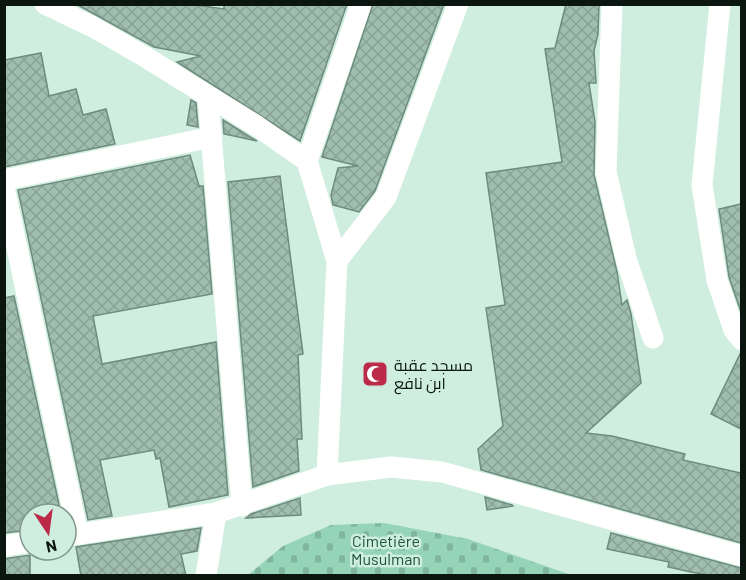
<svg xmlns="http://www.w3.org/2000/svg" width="746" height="580" viewBox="0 0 746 580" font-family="Barlow,Cairo,sans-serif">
<defs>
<pattern id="cemetery-stones" width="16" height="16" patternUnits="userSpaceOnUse" patternTransform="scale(1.5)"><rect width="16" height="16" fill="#95d4b7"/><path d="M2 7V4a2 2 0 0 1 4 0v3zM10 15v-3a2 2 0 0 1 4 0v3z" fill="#7fb59c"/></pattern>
<pattern id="building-cross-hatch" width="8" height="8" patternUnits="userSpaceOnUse" patternTransform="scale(1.5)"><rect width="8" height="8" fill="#a0beaf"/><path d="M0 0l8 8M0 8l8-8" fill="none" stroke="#88a396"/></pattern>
</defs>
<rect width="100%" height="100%" fill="#cfeedf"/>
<polygon fill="url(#cemetery-stones)" points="384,523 468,539 571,575 248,575 283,546 331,525"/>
<g fill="url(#building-cross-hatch)" stroke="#6e8b7d" stroke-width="1.5">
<polygon points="76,4 189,4 224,9 224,4 347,4 300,141 177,62 201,56 154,47"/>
<polygon points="373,4 444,4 375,191 359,212 333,205 331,195 338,168 358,166 322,157"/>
<polygon points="566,4 599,4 598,34 594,51 596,83 589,83 595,122 594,175 617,272 622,305 627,300 631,314 641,383 586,433 612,436 685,454 683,460 741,473 741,543 481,470 478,449 503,426 486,308 505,305 486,173 562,162 545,49 555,48"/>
<polygon points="41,53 49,96 76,89 83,115 106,109 115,144 4,167 4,60"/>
<polygon points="191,100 196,103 198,127 187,125"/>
<polygon points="223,120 250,137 257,141 224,134"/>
<polygon points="190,155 199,186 203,186 212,294 93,316 102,364 216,342 228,495 169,507 160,458 156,459 154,450 100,460 112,516 88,520 18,190"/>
<polygon points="280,176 303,354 298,355 302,439 297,439 299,471 253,487 228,182"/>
<polygon points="741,204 741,312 729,277 719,209"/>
<polygon points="14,296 61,514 30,514 30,530 4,533 4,298"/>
<polygon points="741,352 741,429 711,414"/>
<polygon points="485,497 512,505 513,506 487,510"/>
<polygon points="300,498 301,515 246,518 251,514"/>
<polygon points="201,528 197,551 181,554 186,576 81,576 76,547"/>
<polygon points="611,533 741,568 741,576 713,576 691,572 668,567 669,562 607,549"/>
<polygon points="30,555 30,576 4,576 4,559"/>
</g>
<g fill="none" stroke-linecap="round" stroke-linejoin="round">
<g stroke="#fff" stroke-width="21">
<polyline points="45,4 93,27 147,58 257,126 307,161 337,261 327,475"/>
<polyline points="612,4 606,172 627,262 653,338"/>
<polyline points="720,4 702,185 717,280 734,330 742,340"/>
<polyline points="208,98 242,506"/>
<polyline points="307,161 361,4"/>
<polyline points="4,180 212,137"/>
<polyline points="4,187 78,534"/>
<polyline points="337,261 386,197 458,4"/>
<polyline points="66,536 216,513 327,475 391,467 442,472 742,556"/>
<polyline points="4,546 30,542"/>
<polyline points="206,576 216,513"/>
</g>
</g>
<defs>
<g id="mosque-square" transform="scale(1.35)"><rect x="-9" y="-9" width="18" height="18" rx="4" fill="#bb2a49" stroke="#cfeedf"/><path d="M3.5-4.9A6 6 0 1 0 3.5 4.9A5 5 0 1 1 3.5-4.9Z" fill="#fff"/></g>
</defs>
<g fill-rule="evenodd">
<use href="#mosque-square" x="375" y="374"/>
</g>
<g text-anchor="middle" stroke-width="5" stroke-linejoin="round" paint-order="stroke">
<g font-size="16" fill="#0b1611" stroke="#cfeedf" text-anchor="start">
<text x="394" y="371">مسجد عقبة<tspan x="394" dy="18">ابن نافع</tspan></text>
</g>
<g font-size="16" fill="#1d533e" stroke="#cfeedf">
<text x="386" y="547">Cimetière<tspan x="386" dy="18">Musulman</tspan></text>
</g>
</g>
<rect width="746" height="580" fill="none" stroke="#0b1611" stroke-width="12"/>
<g transform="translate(48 532) rotate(167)"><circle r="28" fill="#cfeedf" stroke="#81988d" stroke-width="1.5"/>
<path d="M0-4.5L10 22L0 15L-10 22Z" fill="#bb2a49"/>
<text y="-9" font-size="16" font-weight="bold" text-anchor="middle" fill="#0b1611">N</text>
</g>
</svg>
